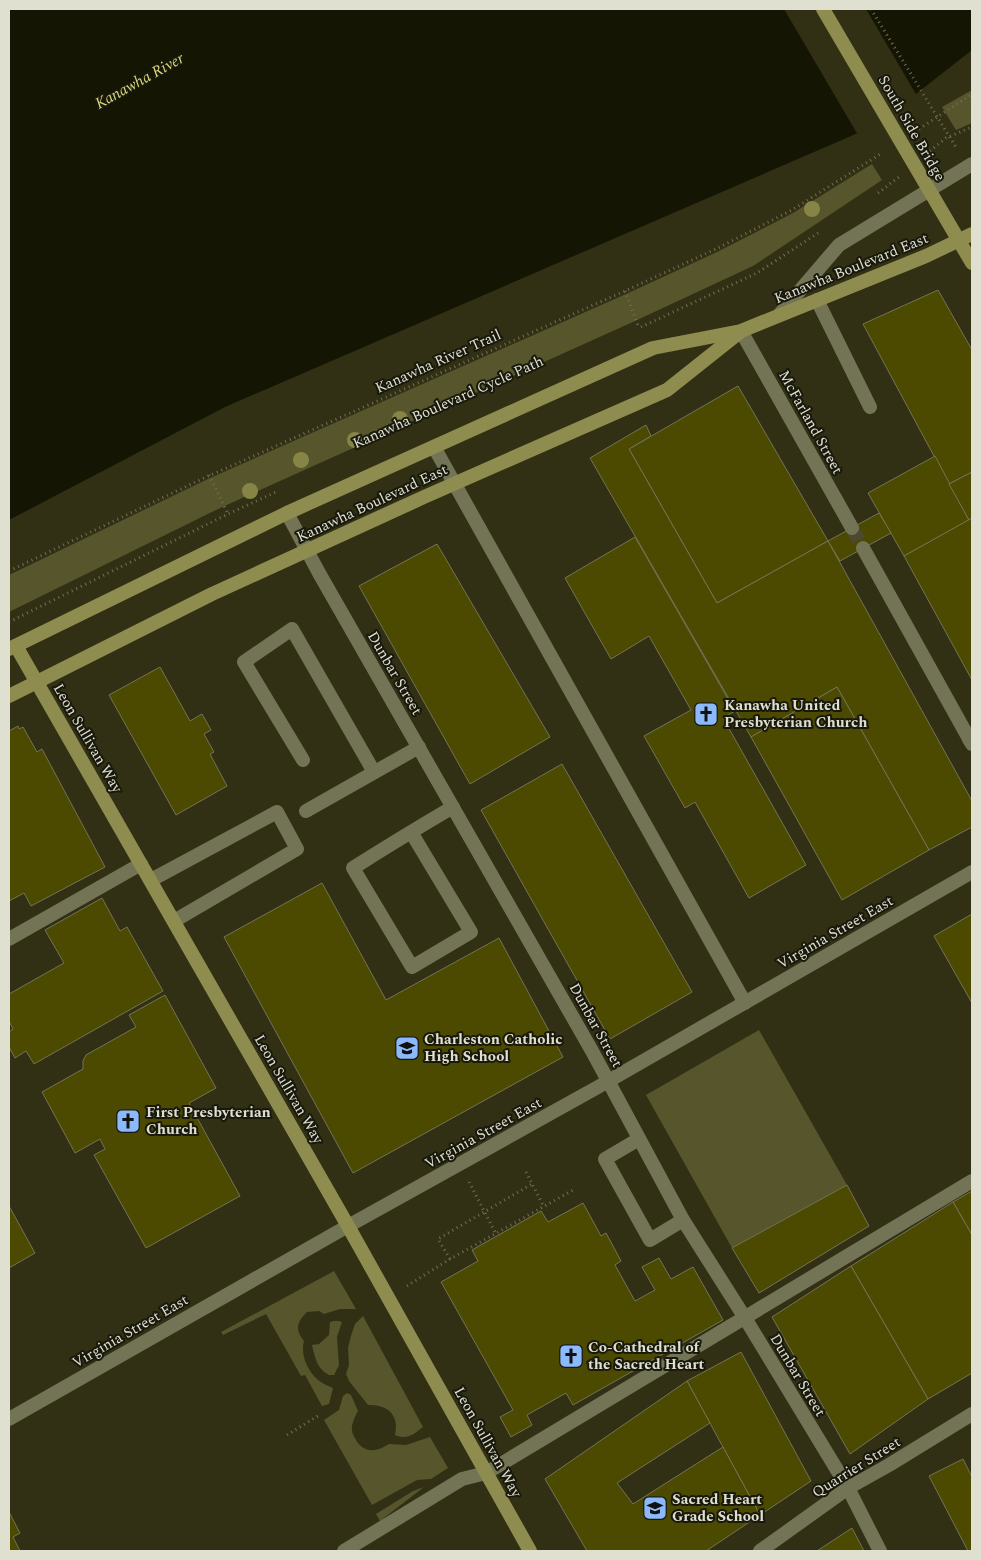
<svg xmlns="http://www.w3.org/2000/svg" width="981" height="1560" viewBox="0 0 981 1560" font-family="Spectral,serif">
<rect width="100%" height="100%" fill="#313014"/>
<g fill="#56552c">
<polygon points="972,90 972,123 956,130 942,107"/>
<polygon points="872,164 882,180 753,266 635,321 218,509 9,612 9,575 210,478 626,294 717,252 793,213"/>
<polygon points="759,1030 847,1185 732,1248 646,1095"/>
<path d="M 334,1271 L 356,1309 L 340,1309 L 324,1314 L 319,1311 L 307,1312 C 296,1323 295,1330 304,1341 C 300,1355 308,1371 318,1380 C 322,1383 328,1386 333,1388 L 329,1404 L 322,1406 L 305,1375 L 301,1376 L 266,1314 L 223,1335 L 221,1332 Z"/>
<path d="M 363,1316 L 423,1427 C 413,1435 407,1440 395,1435 C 400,1415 387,1404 368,1405 L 349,1381 L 346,1374 L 349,1365 L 348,1348 L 351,1336 L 355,1324 Z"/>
<path d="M 334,1321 L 339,1321 L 342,1322 L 337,1337 L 339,1365 L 334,1375 L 329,1375 C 317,1369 315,1358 312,1345 L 319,1344 L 329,1335 L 330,1322 Z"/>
<path d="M 347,1393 L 351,1395 L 358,1411 C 355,1417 351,1424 352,1431 C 352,1432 354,1437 355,1438 C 362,1453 376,1453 389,1444 L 406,1445 L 430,1437 L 448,1468 L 431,1479 L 417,1480 L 372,1505 L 324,1420 L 339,1410 L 343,1396 Z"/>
<polygon points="424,1487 380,1521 376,1514 413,1491"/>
</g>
<polygon fill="#151503" points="9,9 972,9 972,50 898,108 858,133 225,407 9,520"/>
<polygon fill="#313014" points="784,9 866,9 917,96 899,110 858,135"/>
<g fill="#4c4900" stroke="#747456">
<polygon points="938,290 972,350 972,472 949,484 863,324"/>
<polygon points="738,386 828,541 717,603 629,449"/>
<polygon points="646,425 651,436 629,449 717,603 828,541 972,801 972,827 929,850 837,687 751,737 590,458"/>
<polygon points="935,456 969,520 904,556 868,493"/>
<polygon points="972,472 972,518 969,520 949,484"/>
<polygon points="879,513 891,533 840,561 828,541"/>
<polygon points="972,518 972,680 904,556"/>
<polygon points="635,537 735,711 723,718 806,865 749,898 695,802 685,808 644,736 691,710 649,636 611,659 565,578"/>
<polygon points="437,544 550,737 470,784 359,586"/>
<polygon points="160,667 190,721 202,714 211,730 204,734 214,752 210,754 227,786 176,815 109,695"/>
<polygon points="837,687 929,850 842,900 751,737"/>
<polygon points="18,726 19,729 23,727 37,752 42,749 105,867 31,906 24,893 9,901 9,731"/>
<polygon points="562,764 692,992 610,1039 481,810"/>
<polygon points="322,883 386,1000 499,938 563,1057 353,1173 224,937"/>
<polygon points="102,898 120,931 127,927 163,991 34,1064 26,1051 15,1058 9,1047 9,1032 13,1029 9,1021 9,994 64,963 45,930"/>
<polygon points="972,914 972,1003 934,936"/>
<polygon points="165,995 216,1088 189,1103 240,1196 146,1248 94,1155 105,1149 100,1139 75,1153 42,1092 83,1069 83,1061 86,1055 136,1027 129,1015"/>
<polygon points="847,1185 869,1226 759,1293 732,1248"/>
<polygon points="972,1191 972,1235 953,1202"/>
<polygon points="953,1202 972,1235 972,1373 928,1399 851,1266"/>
<polygon points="583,1203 601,1236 606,1233 621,1261 615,1265 635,1301 655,1290 642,1267 659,1258 671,1279 693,1267 723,1320 573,1405 566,1393 527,1415 532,1425 511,1437 500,1417 513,1410 441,1282 478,1261 472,1250 541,1211 548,1222"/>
<polygon points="9,1206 35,1253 9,1268"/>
<polygon points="851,1266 928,1399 850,1454 772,1317"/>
<polygon points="741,1352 811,1481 760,1515 687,1381"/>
<polygon points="687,1381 710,1423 617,1483 633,1504 723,1447 760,1515 706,1551 587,1551 545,1479"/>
<polygon points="963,1459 972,1477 972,1551 968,1551 929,1476"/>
<polygon points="9,1512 20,1533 13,1537 20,1551 9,1551"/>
<polygon points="852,1528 864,1551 817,1551"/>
</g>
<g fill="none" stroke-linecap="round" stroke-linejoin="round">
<polyline stroke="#4b4a30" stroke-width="14" stroke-dasharray="14 7" stroke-linecap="butt" points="852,528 863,548"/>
<g stroke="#717058" stroke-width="3" stroke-dasharray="1 4" stroke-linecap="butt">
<polyline points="871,9 957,149"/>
<polyline points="919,129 972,94"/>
<polyline points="930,151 946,138 972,127"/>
<polyline points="878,193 899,177"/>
<polyline points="625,291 639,328"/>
<polyline points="641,327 757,273 821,231"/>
<polyline points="209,475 228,514"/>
<polyline points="9,571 204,478 625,291 716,249 792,210 882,153"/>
<polyline points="9,622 228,514 276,492"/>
<polyline points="526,1172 544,1207"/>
<polyline points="469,1182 496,1234"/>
<polyline points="450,1259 438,1239 532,1184"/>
<polyline points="407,1286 450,1259 575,1189"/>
<polyline points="287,1435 321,1414"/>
</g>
<g stroke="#737355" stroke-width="14">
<polyline points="817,300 870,407"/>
<polyline points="779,315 839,245 972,164"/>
<polyline points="434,447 745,1003"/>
<polyline points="303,760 244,662 292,629 374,772"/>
<polyline points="306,811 419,747"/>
<path d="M 411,832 L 471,932 L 412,967 L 353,868 C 386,847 419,827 453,807"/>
<polyline points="151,880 277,812 297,849 174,921"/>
<polyline points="9,939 141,864"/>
<polyline points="639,1139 605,1159 650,1240 683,1220"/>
<polyline points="344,1551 462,1479 486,1473 972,1181"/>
</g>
<g stroke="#737355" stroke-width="14">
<polyline points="741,331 852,528"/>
<polyline points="287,513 319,573 592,1051 683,1220 745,1318 848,1488 880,1551"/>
<polyline points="863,548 972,744"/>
</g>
<g stroke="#737355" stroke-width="14">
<polyline points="969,739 972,743"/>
<polyline points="9,1419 348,1226 598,1087 972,872"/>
<polyline points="760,1551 848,1488 889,1465 972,1414"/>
</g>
<g stroke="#8e8d4f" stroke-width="14">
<polyline points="823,9 972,263"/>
<polyline points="16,646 348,1226 530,1551"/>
<polyline points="9,649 287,513 653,348 741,331 926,256 972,234"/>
<polyline points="9,696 212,594 424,497 667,390 740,332"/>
</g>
</g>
<g fill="#878546">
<circle cx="812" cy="209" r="8"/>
<circle cx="400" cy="419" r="8"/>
<circle cx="355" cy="440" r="8"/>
<circle cx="301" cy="460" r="8"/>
<circle cx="250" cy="491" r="8"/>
</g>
<defs>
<g id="church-square" transform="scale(1.25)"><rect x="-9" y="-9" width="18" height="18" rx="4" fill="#8bb9fc" stroke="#18180c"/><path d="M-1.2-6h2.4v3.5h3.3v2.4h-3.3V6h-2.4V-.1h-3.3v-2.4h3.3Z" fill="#111"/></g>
<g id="school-square" transform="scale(1.25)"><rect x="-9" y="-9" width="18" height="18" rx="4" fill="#8bb9fc" stroke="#18180c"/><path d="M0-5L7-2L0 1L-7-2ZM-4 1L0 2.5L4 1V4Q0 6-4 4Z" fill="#111"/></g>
</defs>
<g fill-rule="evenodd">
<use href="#church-square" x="706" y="714"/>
<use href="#school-square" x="407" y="1048"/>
<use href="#church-square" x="128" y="1121"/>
<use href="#church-square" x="571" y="1356"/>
<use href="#school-square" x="655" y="1508"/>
</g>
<g text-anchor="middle" stroke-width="4" stroke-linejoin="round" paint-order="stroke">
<g font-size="15" fill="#dfe0cf" stroke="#18180c">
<text transform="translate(912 128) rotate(60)" y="5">South Side Bridge</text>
<text transform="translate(851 268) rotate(-22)" y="5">Kanawha Boulevard East</text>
<text transform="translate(438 361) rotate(-24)" y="5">Kanawha River Trail</text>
<text transform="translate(448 402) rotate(-24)" y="5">Kanawha Boulevard Cycle Path</text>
<text transform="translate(811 422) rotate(61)" y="5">McFarland Street</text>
<text transform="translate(372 503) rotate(-25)" y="5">Kanawha Boulevard East</text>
<text transform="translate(395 673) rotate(60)" y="5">Dunbar Street</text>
<text transform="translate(88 738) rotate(60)" y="5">Leon Sullivan Way</text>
<text transform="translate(835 932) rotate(-30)" y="5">Virginia Street East</text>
<text transform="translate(596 1025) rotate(61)" y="5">Dunbar Street</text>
<text transform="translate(289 1089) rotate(60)" y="5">Leon Sullivan Way</text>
<text transform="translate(483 1133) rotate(-29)" y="5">Virginia Street East</text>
<text transform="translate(130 1331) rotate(-30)" y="5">Virginia Street East</text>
<text transform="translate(798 1375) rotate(59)" y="5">Dunbar Street</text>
<text transform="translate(488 1442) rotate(61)" y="5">Leon Sullivan Way</text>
<text transform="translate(856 1467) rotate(-32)" y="5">Quarrier Street</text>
</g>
<g font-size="15" font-weight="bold" fill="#dfe0cf" stroke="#18180c" text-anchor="start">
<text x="724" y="710">Kanawha United<tspan x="724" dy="17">Presbyterian Church</tspan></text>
<text x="424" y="1044">Charleston Catholic<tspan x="424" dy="17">High School</tspan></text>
<text x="146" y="1117">First Presbyterian<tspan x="146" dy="17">Church</tspan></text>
<text x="588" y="1352">Co-Cathedral of<tspan x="588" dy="17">the Sacred Heart</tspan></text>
<text x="672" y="1504">Sacred Heart<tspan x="672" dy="17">Grade School</tspan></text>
</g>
<g font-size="16" font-style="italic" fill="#d9d77b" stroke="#18180c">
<text transform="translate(139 80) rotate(-29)" y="6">Kanawha River</text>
</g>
</g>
<rect width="981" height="1560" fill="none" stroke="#dfe0cf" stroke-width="20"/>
</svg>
